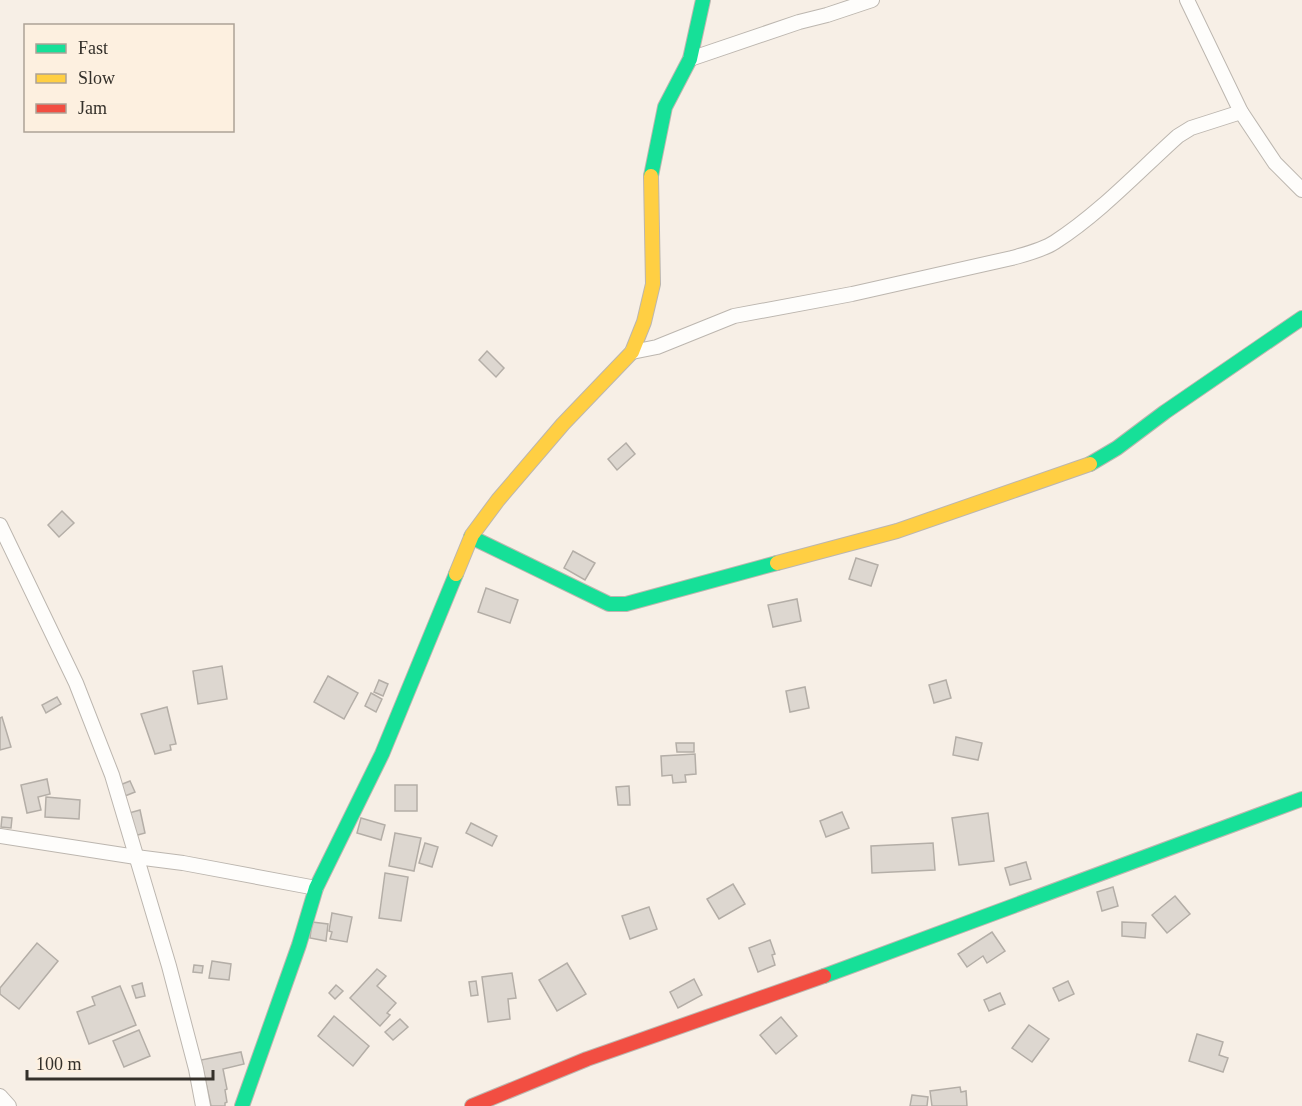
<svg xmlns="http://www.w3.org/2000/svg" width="1302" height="1106" viewBox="0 0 1302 1106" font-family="Georgia,serif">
<rect width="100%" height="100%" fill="#f7efe6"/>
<g fill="#ddd7d0" stroke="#b4aea7" stroke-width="1.5">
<polygon points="487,351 504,368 496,377 479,360"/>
<polygon points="626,443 635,454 617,470 608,459"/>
<polygon points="62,511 74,523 59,537 48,525"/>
<polygon points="573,551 595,563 585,580 564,568"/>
<polygon points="856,558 878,565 871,586 849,579"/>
<polygon points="486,588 518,600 510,623 478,612"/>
<polygon points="797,599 801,621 773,627 768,605"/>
<polygon points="222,666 227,699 198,704 193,671"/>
<polygon points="328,676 358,693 344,719 314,702"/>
<polygon points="379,680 388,684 383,696 374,692"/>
<polygon points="946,680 951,698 934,703 929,685"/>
<polygon points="805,687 809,708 790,712 786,691"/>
<polygon points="371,693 382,699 376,712 365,706"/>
<polygon points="57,697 61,704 46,713 42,705"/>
<polygon points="167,707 176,744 170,745 171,750 155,754 141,714"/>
<polygon points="2,717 11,747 0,750 0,718"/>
<polygon points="956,737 982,743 978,760 953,755"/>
<polygon points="676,743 694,743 694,752 677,752"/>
<polygon points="695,754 696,774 685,775 686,782 673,783 672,775 662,776 661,756"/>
<polygon points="47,779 50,794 38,797 41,810 27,813 21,785"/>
<polygon points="130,781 135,792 125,796 120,785"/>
<rect x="395" y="785" width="22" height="26"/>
<polygon points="629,786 630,805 618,805 616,787"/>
<polygon points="46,797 80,800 79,819 45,817"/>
<polygon points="140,810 145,833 134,836 129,813"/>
<polygon points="842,812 849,828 826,837 820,821"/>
<polygon points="988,813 994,861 959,865 952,818"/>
<polygon points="2,817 12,818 11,828 1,827"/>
<polygon points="361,818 385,825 381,840 357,833"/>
<polygon points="471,823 497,836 492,846 466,833"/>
<polygon points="395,833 421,838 414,871 389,866"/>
<polygon points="425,843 438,847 432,867 419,863"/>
<polygon points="933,843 935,870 872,873 871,846"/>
<polygon points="1026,862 1031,879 1010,885 1005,868"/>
<polygon points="385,873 408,877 401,921 379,918"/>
<polygon points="733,884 745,904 719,919 707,899"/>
<polygon points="1113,887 1118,906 1102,911 1097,892"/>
<polygon points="1175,896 1190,914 1167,933 1152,915"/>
<polygon points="649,907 657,929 630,939 622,916"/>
<polygon points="332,913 352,917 347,942 330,939 332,932 329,931"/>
<polygon points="312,922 328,924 326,941 310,938"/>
<polygon points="1122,922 1146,923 1145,938 1122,936"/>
<polygon points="992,932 1005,951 987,963 983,956 967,967 958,954"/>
<polygon points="770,940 775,954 772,955 775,965 758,972 749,948"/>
<polygon points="37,943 58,961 19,1009 0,994 0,988"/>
<polygon points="212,961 231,964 229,980 209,978"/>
<polygon points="567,963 586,994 557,1011 539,980"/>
<polygon points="194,965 203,966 202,973 193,972"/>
<polygon points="377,969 386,976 377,986 396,1003 387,1013 390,1015 380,1026 350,998"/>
<polygon points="512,973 516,998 508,999 510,1019 488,1022 482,977"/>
<polygon points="694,979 702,995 678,1008 670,992"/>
<polygon points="476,981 478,995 471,996 469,982"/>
<polygon points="1068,981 1074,994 1059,1001 1053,988"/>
<polygon points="142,983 145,996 136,998 132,986"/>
<polygon points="336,985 343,991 335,999 329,993"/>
<polygon points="120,986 136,1025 89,1044 77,1012 95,1005 92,997"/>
<polygon points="1000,993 1005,1004 989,1011 984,1000"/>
<polygon points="334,1016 369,1046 353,1066 318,1036"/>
<polygon points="781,1017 797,1036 776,1054 760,1035"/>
<polygon points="400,1019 408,1027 393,1040 385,1032"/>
<polygon points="1029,1025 1049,1039 1032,1062 1012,1048"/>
<polygon points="139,1030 150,1056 124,1067 113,1041"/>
<polygon points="1197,1034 1223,1042 1219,1055 1228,1058 1223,1072 1189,1061"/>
<polygon points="241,1052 244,1064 223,1069 227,1089 225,1090 227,1102 225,1103 225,1106 211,1106 201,1060"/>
<polygon points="960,1087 961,1092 966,1091 967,1106 932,1106 930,1091"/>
<polygon points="912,1095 928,1097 927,1106 910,1106"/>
</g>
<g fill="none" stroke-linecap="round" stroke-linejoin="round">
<g stroke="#bcb6af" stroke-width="16">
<g id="street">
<polyline points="1187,0 1241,112 1275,163 1302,190"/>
<polyline points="690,59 799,22 827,15 872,0"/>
<path d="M 632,352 L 657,347 L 734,316 L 852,294 L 1012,258 C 1026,254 1043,250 1055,242 C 1100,213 1139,171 1178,136 L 1191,128 L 1241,112"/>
<polyline points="0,525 76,683 112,775 169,966 196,1069 203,1106"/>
<polyline points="0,836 136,857 183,863 316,888"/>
<polyline points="0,1096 9,1106"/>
</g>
</g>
<g stroke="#bcb6af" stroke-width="16">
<g id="fast">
<polyline points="651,176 665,107 690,59 703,0"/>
<polyline points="1090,464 1117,448 1165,412 1302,318"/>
<polyline points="471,537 609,604 626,604 777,563"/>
<polyline points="824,976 1302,799"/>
<polyline points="242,1106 299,945 316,888 382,754 456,574"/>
</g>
</g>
<g stroke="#bcb6af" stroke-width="16">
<g id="slow">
<polyline points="777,563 897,531 1090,464"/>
<polyline points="456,574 472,535 498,500 563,424 632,352 644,322 653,284 651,176"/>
</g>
</g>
<g stroke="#bcb6af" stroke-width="16">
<polyline id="jam" points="472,1106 587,1059 824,976"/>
</g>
<use href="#street" stroke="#fefdfb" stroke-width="14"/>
<use href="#fast" stroke="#16e098" stroke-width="14"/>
<use href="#slow" stroke="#ffcf43" stroke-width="14"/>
<use href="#jam" stroke="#f24e42" stroke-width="14"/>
</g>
<rect x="24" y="24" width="210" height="108" fill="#fdf0e0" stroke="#ada397" stroke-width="1.5"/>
<rect x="36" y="44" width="30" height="9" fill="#16e098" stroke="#ada397" stroke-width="1.5"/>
<text x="78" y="54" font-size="18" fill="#34302a">Fast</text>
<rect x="36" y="74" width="30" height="9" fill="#ffcf43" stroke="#ada397" stroke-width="1.5"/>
<text x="78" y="84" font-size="18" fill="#34302a">Slow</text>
<rect x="36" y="104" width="30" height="9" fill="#f24e42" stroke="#ada397" stroke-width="1.5"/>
<text x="78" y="114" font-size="18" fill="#34302a">Jam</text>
<path d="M27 1070v9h186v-9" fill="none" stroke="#34302a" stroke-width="3"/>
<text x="36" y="1070" font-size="18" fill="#34302a" stroke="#fdf0e0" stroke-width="4.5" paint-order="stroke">100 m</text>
</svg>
